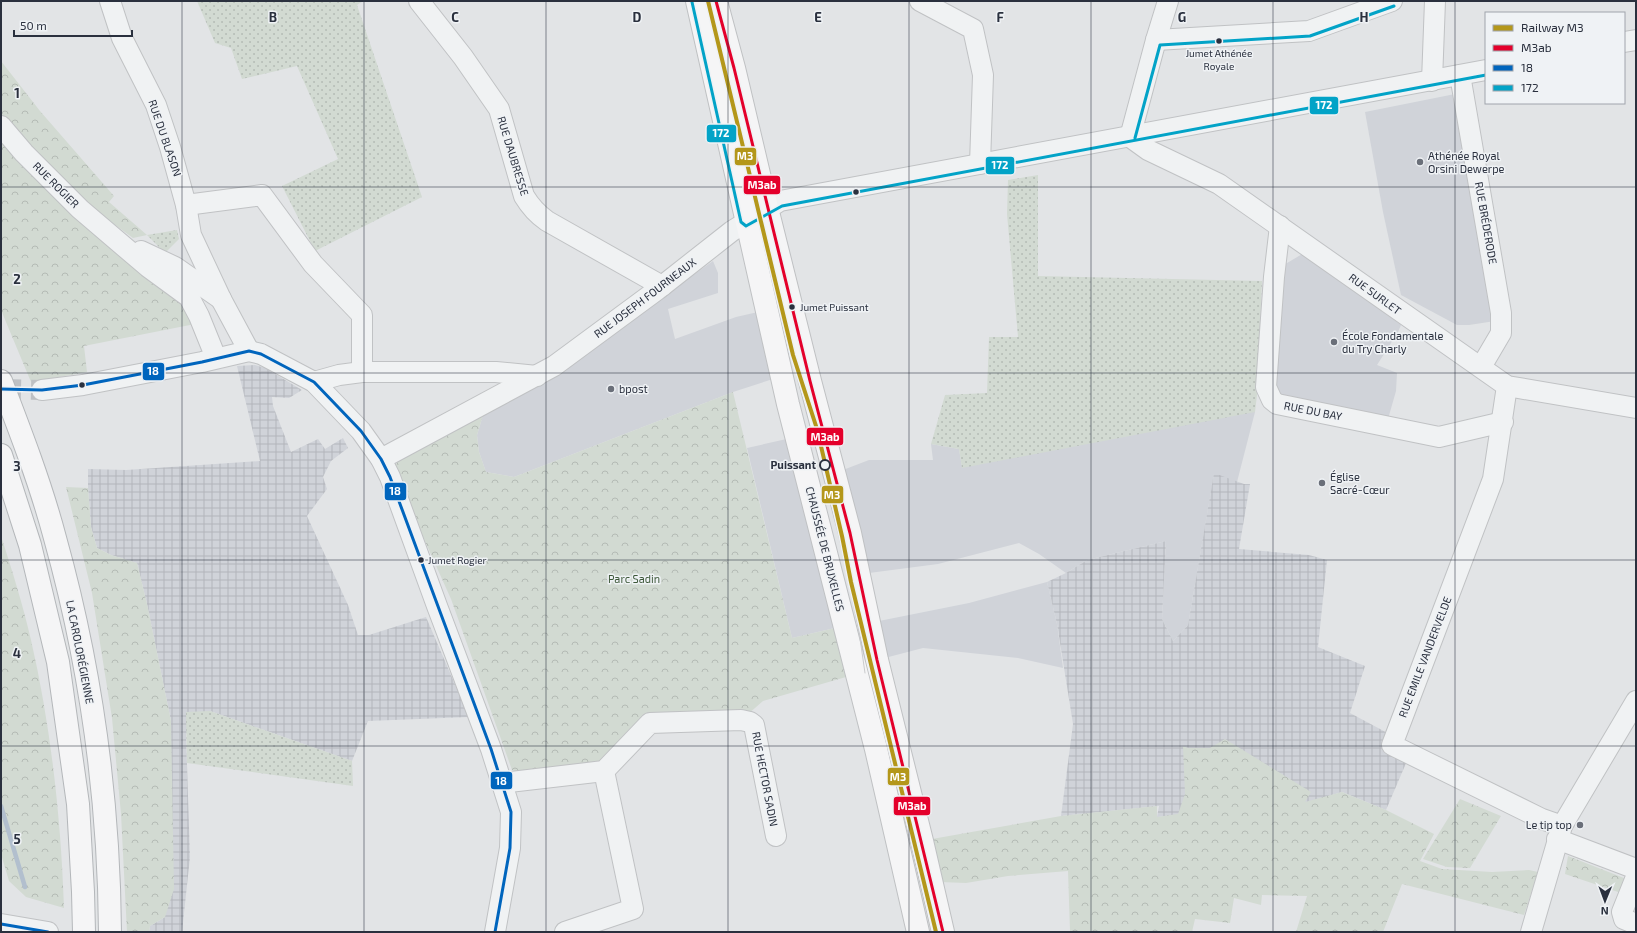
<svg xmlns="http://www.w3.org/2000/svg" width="1637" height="933" viewBox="0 0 1637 933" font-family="'Exo 2',sans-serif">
<defs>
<pattern id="industrial-grid" width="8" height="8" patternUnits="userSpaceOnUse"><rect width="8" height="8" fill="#d0d3d9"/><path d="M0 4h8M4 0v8" fill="none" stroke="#b3b5bb"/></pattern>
<pattern id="grass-dots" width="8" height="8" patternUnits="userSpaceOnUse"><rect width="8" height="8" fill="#d2dad2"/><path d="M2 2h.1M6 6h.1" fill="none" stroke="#b4bbb5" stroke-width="1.8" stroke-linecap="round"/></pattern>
<pattern id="forest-crowns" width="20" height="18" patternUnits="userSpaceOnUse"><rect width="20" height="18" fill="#d2dad2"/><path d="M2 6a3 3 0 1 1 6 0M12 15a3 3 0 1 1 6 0" fill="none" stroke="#b4bbb5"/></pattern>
</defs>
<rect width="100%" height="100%" fill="#e2e4e6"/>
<g fill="#d0d3d9">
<polygon points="1455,94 1495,321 1469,325 1457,325 1401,295 1383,212 1365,112"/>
<polygon points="1304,253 1401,325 1398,332 1377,365 1397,373 1396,391 1388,419 1283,398 1274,390 1282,266"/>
<polygon points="713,261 718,273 718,293 668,309 675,339 736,317 758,312 776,378 733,392 514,477 486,472 479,452 477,435 483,415 555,373"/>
<polygon points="1233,410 1255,412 1237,482 1214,474 1188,625 1173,641 1162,619 1166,541 1087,560 1066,573 1039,554 1019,543 938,564 869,573 843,470 869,460 933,460 931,444 959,449 962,467"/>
<polygon points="791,438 835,628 792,638 747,448"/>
<polygon points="1047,582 1057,624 1063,668 1018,658 923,648 877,660 869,623 969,603"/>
</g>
<g fill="url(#industrial-grid)">
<polygon points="255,365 265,368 302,390 289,398 272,397 273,406 291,452 318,439 325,449 343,438 348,448 331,461 323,477 327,489 307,516 348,605 358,635 369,635 426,617 469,717 368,721 352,761 210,711 186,734 190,857 182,932 149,932 150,926 165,917 171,721 147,604 137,563 111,555 97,548 91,527 88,488 88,469 126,470 260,461 237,366"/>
<polygon points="1214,473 1244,484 1250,484 1239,549 1309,555 1327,560 1318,647 1365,666 1350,713 1395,737 1410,754 1386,810 1342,792 1305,803 1157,817 1159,806 1061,816 1073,724 1057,624 1047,582 1066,573 1087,560 1166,541 1162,619 1173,641 1188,625"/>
</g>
<g fill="url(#grass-dots)">
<polygon points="197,1 363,1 357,5 422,197 315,251 282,186 338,159 297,66 242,79 231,48 215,43"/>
<polygon points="1038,175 1038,276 1262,281 1257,395 1255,412 962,468 959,449 931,444 945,395 987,393 989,337 1018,337 1007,214 1008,180"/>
<polygon points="177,230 179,239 165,253 147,235"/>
<polygon points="210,711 352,761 353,786 187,763 186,712"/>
</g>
<g fill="url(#forest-crowns)">
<polygon points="1,61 40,111 114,196 109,202 147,235 133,238 66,189 190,310 195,324 84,346 87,372 31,382 1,310"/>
<polygon points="733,392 792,638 835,628 846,677 763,701 747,715 644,718 603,762 521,773 512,770 451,599 393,470 399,459 483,415 477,435 479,452 486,472 514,477"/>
<polygon points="66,487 88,488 91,527 97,548 111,555 137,563 147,604 171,721 174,889 165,917 150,926 149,932 127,932 121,814 112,718 92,593"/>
<path d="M 1,536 C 12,570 23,605 31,640 C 51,727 61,819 64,908 L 26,897 L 9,881 L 1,854 Z"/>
<polygon points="1225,739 1311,792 1305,802 1342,792 1386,810 1434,834 1420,861 1442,869 1492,872 1529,870 1538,872 1524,915 1402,884 1383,932 1296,932 1307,896 1262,895 1261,905 1234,898 1230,923 1195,919 1192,932 1082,932 1070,931 1068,871 1008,876 966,883 940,882 932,839 1061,816 1157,806 1157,817 1178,814 1185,794 1183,746 1188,748 1210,748"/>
<polygon points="1460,799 1501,816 1470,868 1447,867 1423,859"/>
<polygon points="1568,856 1629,880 1624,894 1565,874"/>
</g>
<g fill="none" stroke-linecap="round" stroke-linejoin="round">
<polyline stroke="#b2bfce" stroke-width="4.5" points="1,806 25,887"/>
<polyline stroke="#bdc0c4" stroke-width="20" stroke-dasharray="20 10" stroke-linecap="butt" points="1,389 42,390"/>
<g stroke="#c0c2c4" stroke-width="22">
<g id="minor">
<polyline points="110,1 122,38 156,105 170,147 186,205 191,235 221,299 249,351"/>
<path d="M 419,1 L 463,57 L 499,109 L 524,196 C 530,206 537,214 547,221 L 662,286"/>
<polyline points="920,1 973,29 983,75 980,164"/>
<polyline points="1156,40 1309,31 1392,1"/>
<polyline points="1624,42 1636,40"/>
<polyline points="1460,75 1501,313 1501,333 1481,367"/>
<polyline points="1432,81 1435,1"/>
<polyline points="1,126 24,153 80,209 148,267 189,297 199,316 216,358"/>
<polyline points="1130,137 1148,150 1219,184 1507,386 1636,408"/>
<polyline points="1130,137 1156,40 1168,1"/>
<polyline points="186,205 262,195 313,264 362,315 362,372"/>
<polyline points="1280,226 1274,277 1266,387 1272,400 1277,404 1439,437 1503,422"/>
<polyline points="141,251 175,267 221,299"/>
<polyline points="314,382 339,375 362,372 496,372 537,376"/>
<polyline points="1507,386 1493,479 1392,745 1542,819 1562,826"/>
<polyline points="42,390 83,385 202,362 249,351 261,354 314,382 361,431 381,459 390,477 437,606 491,749 511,812 510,848 495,932"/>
<polyline points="381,459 554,366 657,290 732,231 780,201 1486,70"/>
<polyline points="502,783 604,771 650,723 741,720 750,722 754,725 776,836"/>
<polyline points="1557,839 1636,869"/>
<polyline points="1636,877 1622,912 1624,919 1636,924"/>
<polyline points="1,924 48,932"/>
<polyline points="565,932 633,909 604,771"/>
<polyline points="1531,932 1562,826 1636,701"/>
</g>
</g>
<g stroke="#bfc1c3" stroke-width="24">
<g id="major">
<polyline points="697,1 788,404 876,749 918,932"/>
<polyline points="716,1 734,68 767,208 810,381 850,533 877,660 922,841 943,932"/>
</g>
</g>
<g stroke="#b4b7ba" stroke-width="24">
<g id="highway">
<path d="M 1,381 C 21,433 41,485 55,538 C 91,667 109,799 110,932"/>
<polyline points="1,455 30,545 58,662 78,804 83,892 84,932"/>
</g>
</g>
<use href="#minor" stroke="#f0f2f3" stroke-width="20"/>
<use href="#major" stroke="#f5f5f6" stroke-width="22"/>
<use href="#highway" stroke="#f5f5f6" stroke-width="22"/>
<polyline stroke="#cacbcd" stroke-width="1" points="853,590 865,673"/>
<g stroke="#eff2f5" stroke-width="6">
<polyline id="bus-1" points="716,1 734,68 810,381 850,533 877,660 943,932"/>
</g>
<g stroke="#eff2f5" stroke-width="6">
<g id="bus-2">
<polyline points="1,389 42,390 83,385 202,362 249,351 261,354 314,382 361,431 381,459 390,477 491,749 511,812 510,848 495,932"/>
<polyline points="1,924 48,932"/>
</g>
</g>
<g stroke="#eff2f5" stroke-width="6">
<g id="bus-3">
<polyline points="692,2 741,222 746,226 782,206 1486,75"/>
<polyline points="1135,138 1160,45 1310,36 1394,6"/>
</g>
</g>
<use href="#bus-1" stroke="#e4002b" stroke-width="3"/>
<use href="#bus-2" stroke="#0065bd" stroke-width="3"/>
<use href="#bus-3" stroke="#02a3c7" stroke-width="3"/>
<g stroke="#eff2f5" stroke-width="7">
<polyline id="rail-1" points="708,1 793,355 817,429 842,536 851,582 936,932"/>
</g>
<use href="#rail-1" stroke="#b4971a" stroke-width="4"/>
</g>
<path fill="none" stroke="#2a303e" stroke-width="1" stroke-opacity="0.55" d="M 182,1 L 182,932M 364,1 L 364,932M 546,1 L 546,932M 728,1 L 728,932M 909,1 L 909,932M 1091,1 L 1091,932M 1273,1 L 1273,932M 1455,1 L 1455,932M 1,187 L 1636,187M 1,373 L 1636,373M 1,560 L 1636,560M 1,746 L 1636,746"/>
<g fill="#2a303e" stroke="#eff2f5" stroke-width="1.5">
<circle cx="1219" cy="41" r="3.5"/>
<circle cx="856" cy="192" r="3.5"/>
<circle cx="792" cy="307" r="3.5"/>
<circle cx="82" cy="385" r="3.5"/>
<circle cx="421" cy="560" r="3.5"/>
</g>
<g fill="#6a6f79" stroke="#eff2f5" stroke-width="1.5">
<circle cx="1420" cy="162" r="4"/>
<circle cx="1334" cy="342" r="4"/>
<circle cx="611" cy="389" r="4"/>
<circle cx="1322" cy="483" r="4"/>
<circle cx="1580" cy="825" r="4"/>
</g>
<circle fill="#eff2f5" stroke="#2a303e" stroke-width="2" cx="825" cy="465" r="5"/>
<g text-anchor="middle" stroke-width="3" stroke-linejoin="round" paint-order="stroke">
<g font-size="10" fill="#2a303e" stroke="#eff2f5" text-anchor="start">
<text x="1219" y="57" text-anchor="middle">Jumet Athénée<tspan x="1219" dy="13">Royale</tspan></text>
<text x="800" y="311">Jumet Puissant</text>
<text x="428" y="564">Jumet Rogier</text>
</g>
<g font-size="11" fill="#2a303e" stroke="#eff2f5">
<text transform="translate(165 138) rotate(71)" y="4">RUE DU BLASON</text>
<text transform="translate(513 156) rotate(73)" y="4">RUE DAUBRESSE</text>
<text transform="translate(56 185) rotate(45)" y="4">RUE ROGIER</text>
<text transform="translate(1486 223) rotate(80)" y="4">RUE BRÉDERODE</text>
<text transform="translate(1375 294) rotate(36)" y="4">RUE SURLET</text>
<text transform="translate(645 298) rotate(-37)" y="4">RUE JOSEPH FOURNEAUX</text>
<text transform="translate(1313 411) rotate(11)" y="4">RUE DU BAY</text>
<text transform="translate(825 549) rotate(76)" y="4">CHAUSSÉE DE BRUXELLES</text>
<text transform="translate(80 652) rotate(79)" y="4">LA CAROLORÉGIENNE</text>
<text transform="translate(1425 657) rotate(-69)" y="4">RUE EMILE VANDERVELDE</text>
<text transform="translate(765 779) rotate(79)" y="4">RUE HECTOR SADIN</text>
</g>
<g font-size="11" fill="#2a303e" stroke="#eff2f5" text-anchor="start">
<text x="1428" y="160">Athénée Royal<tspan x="1428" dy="13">Orsini Dewerpe</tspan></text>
<text x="1342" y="340">École Fondamentale<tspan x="1342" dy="13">du Try Charly</tspan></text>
<text x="619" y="393">bpost</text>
<text x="1330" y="481">Église<tspan x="1330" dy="13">Sacré-Cœur</tspan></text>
<text x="1572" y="829" text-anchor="end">Le tip top</text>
</g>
<g font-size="11" font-weight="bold" fill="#2a303e" stroke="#eff2f5" text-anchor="end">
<text x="816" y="469">Puissant</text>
</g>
<g font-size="11" fill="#3d5839" stroke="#eff2f5">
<text x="634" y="583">Parc Sadin</text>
</g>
</g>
<g font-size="13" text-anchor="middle" font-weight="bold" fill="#2a303e" stroke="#eff2f5" stroke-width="3" stroke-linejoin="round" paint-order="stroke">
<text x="273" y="22">B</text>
<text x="455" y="22">C</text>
<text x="637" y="22">D</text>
<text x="818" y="22">E</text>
<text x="1000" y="22">F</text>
<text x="1182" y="22">G</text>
<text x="1364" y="22">H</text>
<text x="17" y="98">1</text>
<text x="17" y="284">2</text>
<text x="17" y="471">3</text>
<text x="17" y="658">4</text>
<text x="17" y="844">5</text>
</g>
<g stroke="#eff2f5" stroke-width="1.5">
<rect x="1309" y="96" width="30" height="19" rx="4" fill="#02a3c7"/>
<rect x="706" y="124" width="31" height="19" rx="4" fill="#02a3c7"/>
<rect x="734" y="147" width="23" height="19" rx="4" fill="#b4971a"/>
<rect x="985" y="156" width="30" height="19" rx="4" fill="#02a3c7"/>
<rect x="743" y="175" width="38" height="20" rx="4" fill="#e4002b"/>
<rect x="142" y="362" width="23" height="19" rx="4" fill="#0065bd"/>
<rect x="806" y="427" width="38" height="19" rx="4" fill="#e4002b"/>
<rect x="384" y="482" width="23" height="19" rx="4" fill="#0065bd"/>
<rect x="821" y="485" width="23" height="19" rx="4" fill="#b4971a"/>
<rect x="887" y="767" width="23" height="19" rx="4" fill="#b4971a"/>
<rect x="490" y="771" width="23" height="19" rx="4" fill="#0065bd"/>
<rect x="893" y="796" width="38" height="20" rx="4" fill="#e4002b"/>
</g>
<g font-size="11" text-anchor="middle" font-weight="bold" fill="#fff">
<text x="1324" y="109">172</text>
<text x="721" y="137">172</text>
<text x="745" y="160">M3</text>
<text x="1000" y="169">172</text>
<text x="762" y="189">M3ab</text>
<text x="153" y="375">18</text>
<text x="825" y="441">M3ab</text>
<text x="395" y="495">18</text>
<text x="832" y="499">M3</text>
<text x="898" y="781">M3</text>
<text x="501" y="785">18</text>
<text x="912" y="810">M3ab</text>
</g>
<rect width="1637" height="933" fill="none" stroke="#2a303e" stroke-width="4"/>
<rect x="1485" y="12" width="140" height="92" fill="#eff2f5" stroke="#a0a4ac"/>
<rect x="1493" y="25" width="20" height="6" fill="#b4971a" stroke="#a0a4ac"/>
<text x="1521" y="32" font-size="12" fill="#2a303e">Railway M3</text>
<rect x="1493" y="45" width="20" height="6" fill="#e4002b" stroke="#a0a4ac"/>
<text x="1521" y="52" font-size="12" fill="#2a303e">M3ab</text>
<rect x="1493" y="65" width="20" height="6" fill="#0065bd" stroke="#a0a4ac"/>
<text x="1521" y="72" font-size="12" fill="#2a303e">18</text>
<rect x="1493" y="85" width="20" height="6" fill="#02a3c7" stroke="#a0a4ac"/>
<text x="1521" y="92" font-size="12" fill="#2a303e">172</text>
<g transform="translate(1605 901) rotate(181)" stroke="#eff2f5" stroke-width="3" paint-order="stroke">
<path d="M0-3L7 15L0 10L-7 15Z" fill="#2a303e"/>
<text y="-6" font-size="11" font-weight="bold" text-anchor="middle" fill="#2a303e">N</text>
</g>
<path d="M14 30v6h118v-6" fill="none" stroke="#2a303e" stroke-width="2"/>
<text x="20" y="30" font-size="12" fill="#2a303e" stroke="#eff2f5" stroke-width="3" paint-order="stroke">50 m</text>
</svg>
